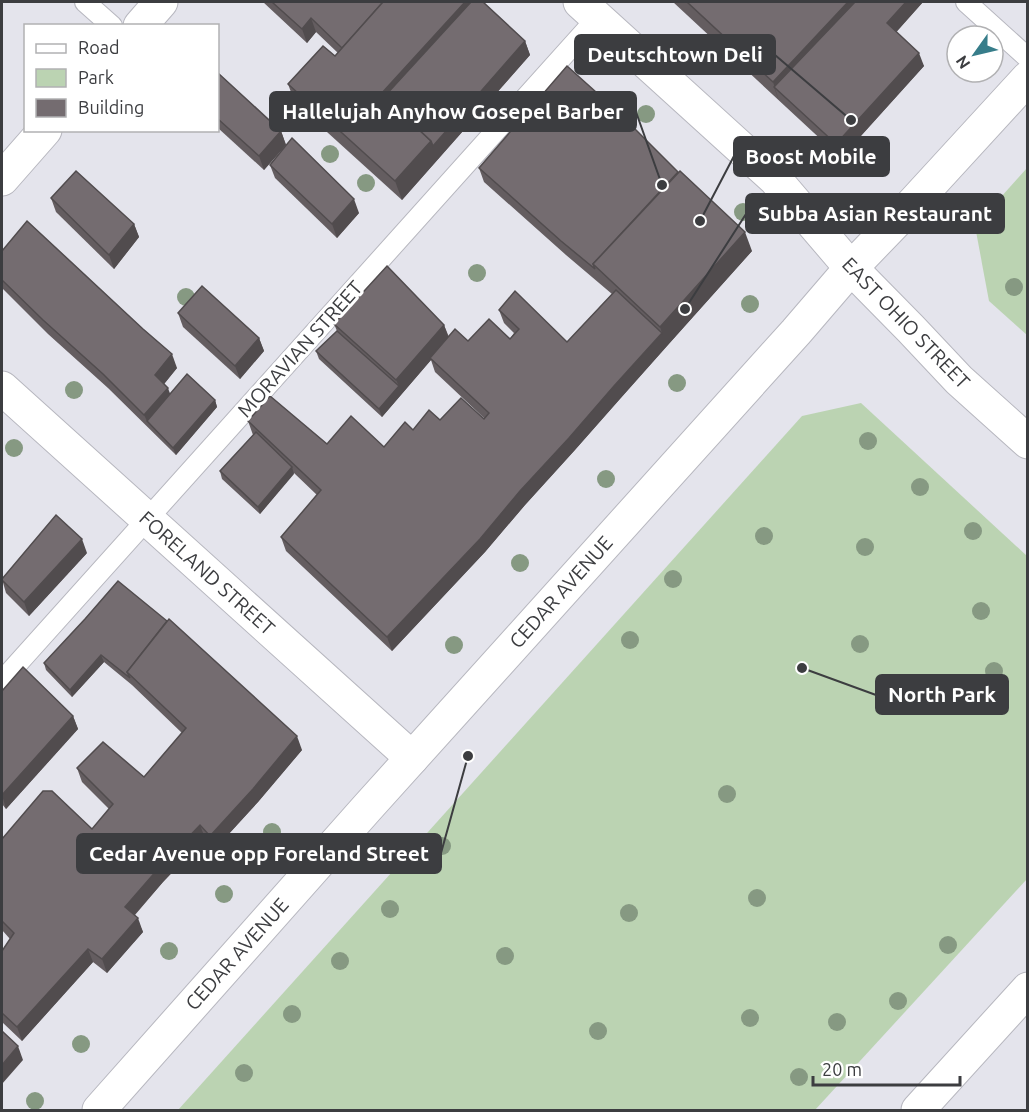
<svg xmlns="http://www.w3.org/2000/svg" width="1029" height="1112" viewBox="0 0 1029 1112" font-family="Ubuntu,sans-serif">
<rect width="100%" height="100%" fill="#e4e4ec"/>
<g fill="#bbd3b2">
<polygon points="1027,168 1027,335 989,301 975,226"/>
<polygon points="861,403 1027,556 1027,879 815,1110 178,1110 802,416"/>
</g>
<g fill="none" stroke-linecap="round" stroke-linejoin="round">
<g stroke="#b7b7bf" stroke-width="22">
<g id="service">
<polyline points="85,2 112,26"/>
<polyline points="966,2 1028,58"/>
<polyline points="2,681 598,17"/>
</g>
</g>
<g stroke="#b7b7bf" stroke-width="35">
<g id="minor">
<polyline points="140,26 161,2"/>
<polyline points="2,179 45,130"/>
<polyline points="2,388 412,758"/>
<polyline points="918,1110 1028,989"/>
</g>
</g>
<g stroke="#b7b7bf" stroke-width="35">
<polyline id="tertiary" points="99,1110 367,808 796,332 851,268 906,211 1028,78"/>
</g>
<g stroke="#b7b7bf" stroke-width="35">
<polyline id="secondary" points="580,2 775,179 851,268 911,329 959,380 1028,442"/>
</g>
<use href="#service" stroke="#fff" stroke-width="20"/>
<use href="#minor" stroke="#fff" stroke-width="33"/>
<use href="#tertiary" stroke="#fff" stroke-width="33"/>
<use href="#secondary" stroke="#fff" stroke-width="33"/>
</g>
<g fill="#869982">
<circle cx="646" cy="114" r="9"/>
<circle cx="330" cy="154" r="9"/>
<circle cx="366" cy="183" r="9"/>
<circle cx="743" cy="212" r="9"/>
<circle cx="477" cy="273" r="9"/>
<circle cx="1014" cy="287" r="9"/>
<circle cx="186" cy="297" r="9"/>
<circle cx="750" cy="304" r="9"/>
<circle cx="677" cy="383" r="9"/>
<circle cx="74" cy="390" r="9"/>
<circle cx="868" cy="441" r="9"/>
<circle cx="14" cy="448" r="9"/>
<circle cx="606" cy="479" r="9"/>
<circle cx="920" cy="487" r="9"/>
<circle cx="973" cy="531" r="9"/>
<circle cx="764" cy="536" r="9"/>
<circle cx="865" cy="547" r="9"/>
<circle cx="520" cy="563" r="9"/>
<circle cx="673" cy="579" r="9"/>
<circle cx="981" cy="611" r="9"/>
<circle cx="630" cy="640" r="9"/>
<circle cx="860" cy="644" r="9"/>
<circle cx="454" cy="645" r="9"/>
<circle cx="994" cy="671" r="9"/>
<circle cx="727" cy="794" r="9"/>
<circle cx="272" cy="832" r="9"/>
<circle cx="442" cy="846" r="9"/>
<circle cx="224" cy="894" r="9"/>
<circle cx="757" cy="898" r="9"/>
<circle cx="390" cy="909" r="9"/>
<circle cx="629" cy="913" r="9"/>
<circle cx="948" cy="945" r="9"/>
<circle cx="169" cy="951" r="9"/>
<circle cx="505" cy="956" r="9"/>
<circle cx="340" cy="961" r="9"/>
<circle cx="898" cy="1001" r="9"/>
<circle cx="292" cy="1014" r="9"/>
<circle cx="750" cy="1018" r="9"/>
<circle cx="837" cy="1022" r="9"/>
<circle cx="598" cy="1031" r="9"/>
<circle cx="81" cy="1044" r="9"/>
<circle cx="244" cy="1073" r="9"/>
<circle cx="799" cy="1077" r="9"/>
<circle cx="35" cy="1101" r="9"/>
</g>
<g fill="#645d60">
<polygon points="263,2 483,2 525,41 530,55 402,200 295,103 288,84 335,56 338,53 316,32 307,43"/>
<polygon points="673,2 923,2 896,32 924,66 841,158"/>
<polygon points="218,73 281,131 286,145 264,170 218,128"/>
<polygon points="270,165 359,213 337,238 275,178"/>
<polygon points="479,168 752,251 667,346 619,400 574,451 525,505 485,552 392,651 286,551 281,537 317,495 294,473 260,514 222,479 220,471 253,435 248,421 327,444 384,447 413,430 440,420 484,418 435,372 431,360 382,417 319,359 316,351 337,331 334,324 444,325 449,337 468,341 510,339 514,333 504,323 499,310 567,342 612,294 566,255 484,182"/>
<polygon points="51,198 134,224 139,237 114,269 56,212"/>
<polygon points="2,251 177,368 164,384 170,394 215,400 217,407 176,455 108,388 48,334 2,288"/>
<polygon points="178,313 259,338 264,351 240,379 183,327"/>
<polygon points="87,553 29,616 6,593 2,579"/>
<polygon points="85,619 302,750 258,802 215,849 205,838 163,882 135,915 143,932 107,973 93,962 22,1041 2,1022 2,951 10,939 2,930 2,839 92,829 109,809 82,782 77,768 144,777 182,733 132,685 104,662 72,697 46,670 44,663"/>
<polygon points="2,691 73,716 78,729 6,809 2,804"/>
</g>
<g fill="#514c4e">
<polygon points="465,2 479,2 392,108 381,94"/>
<polygon points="848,2 872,2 774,87 779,101 773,82"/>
<polygon points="906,2 923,2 892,37 887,23"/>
<polygon points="311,18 316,32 307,43 302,29"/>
<polygon points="525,41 530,55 402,200 395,181 431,141"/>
<polygon points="919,53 924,66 841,158 836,144"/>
<polygon points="281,131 286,145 264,170 259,156"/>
<polygon points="354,199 359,213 337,238 332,224"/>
<polygon points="134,224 139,237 114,269 109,255"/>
<polygon points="745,232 752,251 667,346 619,400 574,451 525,505 485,552 392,651 387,637 662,333 660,327"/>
<polygon points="444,325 449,339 382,417 379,409 399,386 396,380"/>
<polygon points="259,338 264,351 240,379 235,366"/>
<polygon points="172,354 177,368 160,389 155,375"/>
<polygon points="168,388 173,402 147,421 144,415"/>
<polygon points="215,400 217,407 176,455 173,448"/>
<polygon points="292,467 294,474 260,514 258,507"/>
<polygon points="82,539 87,553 29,616 24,602"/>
<polygon points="101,655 104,662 72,697 70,690"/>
<polygon points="73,716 78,729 6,809 2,795"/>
<polygon points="297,736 302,750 258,802 215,849 210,836"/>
<polygon points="200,825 205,838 163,882 130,920 125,907 158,869"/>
<polygon points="138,918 143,932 107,973 102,959"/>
<polygon points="88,949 93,962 22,1041 17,1027"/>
<polygon points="18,1046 23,1060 2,1084 2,1065"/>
</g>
<g fill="#746c70" stroke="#514c4e" stroke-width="1.5">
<polygon points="272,2 383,2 342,48 311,18 302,29"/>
<polygon points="383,2 465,2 381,94 431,141 395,181 288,84 323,46 335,56"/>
<polygon points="471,2 483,2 525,41 433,146 431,141 384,97"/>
<polygon points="687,2 848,2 773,82"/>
<polygon points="855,2 906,2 887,23 919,53 836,144 774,87"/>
<polygon points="567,66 616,110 678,172 593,264 595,269 561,241 479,168"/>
<polygon points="218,73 281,131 259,156 218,119"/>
<polygon points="292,138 354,199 332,224 270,165"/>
<polygon points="76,171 134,224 109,255 51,198"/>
<polygon points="680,171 745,232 660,327 593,264"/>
<polygon points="27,221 143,329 172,354 155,375 168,388 144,415 103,374 43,320 2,280 2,251"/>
<polygon points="387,266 444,325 396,380 334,324"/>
<polygon points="202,286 259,338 235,366 178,313"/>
<polygon points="616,290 662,333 614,386 569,438 520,491 480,539 387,637 281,537 321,490 248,421 270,396 327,444 351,416 384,447 405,422 413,430 429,410 440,420 461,398 484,419 489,413 430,358 455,329 468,341 489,319 510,339 519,329 499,310 515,291 567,342"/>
<polygon points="337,331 399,386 379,409 316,351"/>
<polygon points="187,374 215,400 173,448 147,421"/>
<polygon points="256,432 292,467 258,507 220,471"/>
<polygon points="56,515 82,539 24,602 2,580 2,579"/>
<polygon points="118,581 167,621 127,672 130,678 101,655 70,690 44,663 85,619"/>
<polygon points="169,619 297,736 253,789 210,836 200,825 158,869 125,907 138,918 102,959 88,949 17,1027 2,1013 2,951 14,933 2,921 2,839 43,791 52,791 92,829 113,804 77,768 103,742 144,777 186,728 127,672"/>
<polygon points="23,667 73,716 2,795 2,691"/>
<polygon points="2,1031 18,1046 2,1065"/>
</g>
<g text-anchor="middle" stroke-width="6" stroke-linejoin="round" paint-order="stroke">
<g font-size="20" fill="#3c3d40" stroke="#fff">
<text transform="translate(906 323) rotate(46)" y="7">EAST OHIO STREET</text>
<text transform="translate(300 349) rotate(-48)" y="7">MORAVIAN STREET</text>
<text transform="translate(207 573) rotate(42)" y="7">FORELAND STREET</text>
<text transform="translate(561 592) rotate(-48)" y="7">CEDAR AVENUE</text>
<text transform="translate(237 954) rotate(-48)" y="7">CEDAR AVENUE</text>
</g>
</g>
<path fill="none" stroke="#3c3d40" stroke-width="2" d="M851 120L775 55M662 185L636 112M700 221L734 156M685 309L746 214M802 668L876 695M468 756L441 853"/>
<g fill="#3c3d40" stroke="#fff" stroke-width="2">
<circle cx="851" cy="120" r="6"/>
<circle cx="662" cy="185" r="6"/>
<circle cx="700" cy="221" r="6"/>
<circle cx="685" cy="309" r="6"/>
<circle cx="802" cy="668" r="6"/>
<circle cx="468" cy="756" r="6"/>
</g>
<g fill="#3c3d40" stroke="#3c3d40" stroke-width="2">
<rect x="575" y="35" width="200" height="39" rx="6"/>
<rect x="270" y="92" width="366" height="39" rx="6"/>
<rect x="734" y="137" width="155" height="39" rx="6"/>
<rect x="746" y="194" width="258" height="39" rx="6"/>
<rect x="876" y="675" width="132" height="39" rx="6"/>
<rect x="77" y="834" width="364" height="39" rx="6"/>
</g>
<g font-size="21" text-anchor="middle" font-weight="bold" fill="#fff">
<text x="675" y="62">Deutschtown Deli</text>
<text x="453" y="119">Hallelujah Anyhow Gosepel Barber</text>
<text x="811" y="164">Boost Mobile</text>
<text x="875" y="221">Subba Asian Restaurant</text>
<text x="942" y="702">North Park</text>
<text x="259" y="861">Cedar Avenue opp Foreland Street</text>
</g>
<rect width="1029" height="1112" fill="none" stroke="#3c3d40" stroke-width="6"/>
<rect x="24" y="24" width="195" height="108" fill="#ffffff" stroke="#b1b1b3" stroke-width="1.5"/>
<rect x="36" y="44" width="30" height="9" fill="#ffffff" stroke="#b1b1b3" stroke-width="1.5"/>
<text x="78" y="54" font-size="18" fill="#3c3d40">Road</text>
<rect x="36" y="69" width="30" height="18" fill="#bbd3b2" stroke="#b1b1b3" stroke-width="1.5"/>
<text x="78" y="84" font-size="18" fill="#3c3d40">Park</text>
<rect x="36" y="99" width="30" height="18" fill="#746c70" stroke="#b1b1b3" stroke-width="1.5"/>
<text x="78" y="114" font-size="18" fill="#3c3d40">Building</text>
<g transform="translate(975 54) rotate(236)"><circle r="28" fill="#ffffff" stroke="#b1b1b3" stroke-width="1.5"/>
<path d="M0-4.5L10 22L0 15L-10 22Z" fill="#377d8a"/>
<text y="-9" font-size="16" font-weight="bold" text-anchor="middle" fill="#3c3d40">N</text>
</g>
<path d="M813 1076v9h147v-9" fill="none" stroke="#3c3d40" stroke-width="3"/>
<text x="822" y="1076" font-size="18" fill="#3c3d40" stroke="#ffffff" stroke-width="4.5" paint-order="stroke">20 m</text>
</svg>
